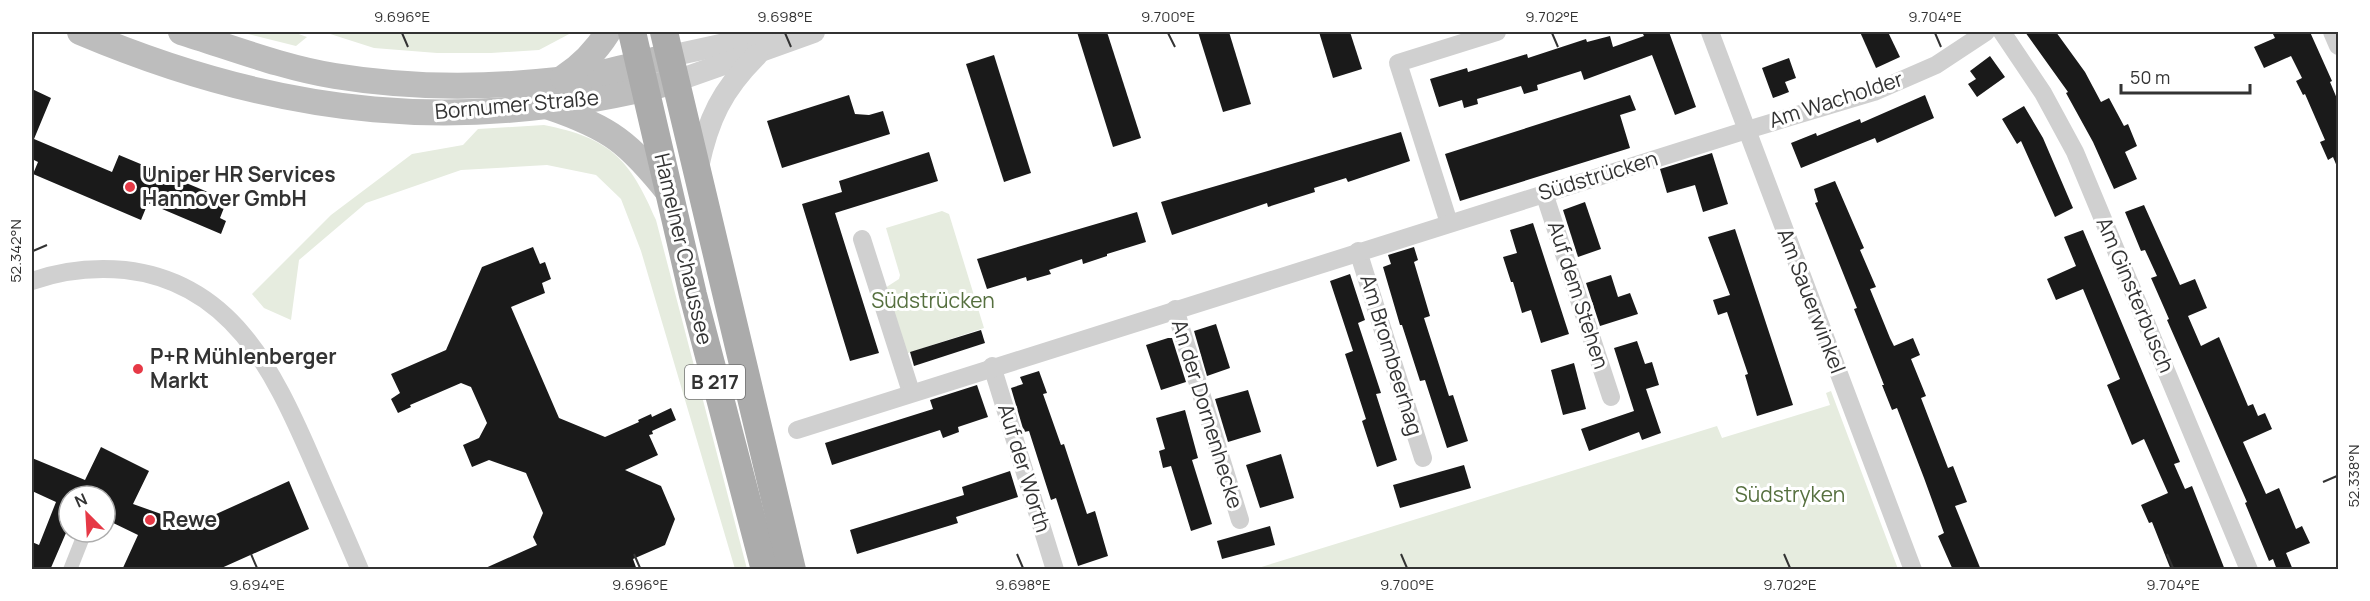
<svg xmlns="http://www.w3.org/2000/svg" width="2370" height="601" viewBox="0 0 2370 601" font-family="Manrope,sans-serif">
<rect width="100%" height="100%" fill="#fff"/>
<g fill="#e6ecdf">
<polygon points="240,32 293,32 307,37 296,46"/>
<polygon points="324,32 573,32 539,50 491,53 437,53 374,48"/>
<path d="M 544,125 C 610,138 630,159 656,220 L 747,569 L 735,569 L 641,251 L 621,199 L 596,175 L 547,165 L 461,170 L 366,203 L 299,260 L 291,320 L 264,308 L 252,294 L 331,215 L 412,154 L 463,145 L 478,129 Z"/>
<polygon points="942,211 949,214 984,328 902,355 885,288 899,279 900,275 886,228"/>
<polygon points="1831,391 1898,569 1255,569 1717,426 1722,438 1830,405 1826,393"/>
</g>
<g fill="#1a1a1a">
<polygon points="1077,32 1107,32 1141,138 1113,147"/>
<polygon points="1198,32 1229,32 1251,104 1223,112"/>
<polygon points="1319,32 1350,32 1362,69 1333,78"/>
<polygon points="1642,32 1669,32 1696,107 1675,115 1652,55 1584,80 1581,71 1537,85 1538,90 1524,94 1521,86 1477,99 1478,104 1464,108 1462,100 1439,107 1430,79 1467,68 1468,72 1527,54 1528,58 1586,39 1587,42 1610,36 1613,47 1644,36"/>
<polygon points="1860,32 1888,32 1900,57 1876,68"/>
<polygon points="2025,32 2056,32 2085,72 2101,102 2109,98 2124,126 2128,124 2137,146 2125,152 2137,179 2114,189 2093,142 2066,93 2068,92"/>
<polygon points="2272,32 2310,32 2332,81 2330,82 2338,101 2338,169 2333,157 2328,160 2320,142 2325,140 2305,94 2303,95 2296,81 2302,78 2291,56 2264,68 2254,47 2275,38"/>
<polygon points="994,55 1031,173 1004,182 966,64"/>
<polygon points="1990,56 2005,77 1977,97 1968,84 1976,79 1970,71"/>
<polygon points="1789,58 1796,78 1785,82 1789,92 1773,98 1762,68"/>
<polygon points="32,89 51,98 34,139 112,172 119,155 227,200 220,218 226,221 221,234 148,203 141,220 33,174 38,162 32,159"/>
<polygon points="849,95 855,114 869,115 883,111 890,134 782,168 767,121"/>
<polygon points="1630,95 1636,110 1620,115 1630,148 1460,201 1445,154"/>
<polygon points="1925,95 1934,118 1877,143 1875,138 1801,168 1791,143 1816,133 1817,136 1860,119 1861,123"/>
<polygon points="2024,106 2043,138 2073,208 2055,217 2021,141 2017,144 2002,119"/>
<polygon points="1401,132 1410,161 1348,182 1346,178 1314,188 1315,192 1268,207 1267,203 1172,235 1161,202"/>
<polygon points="929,152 938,181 835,213 879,353 850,361 802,204 842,192 839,181"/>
<polygon points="1712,153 1728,204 1703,212 1695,185 1667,193 1660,169"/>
<polygon points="1835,181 1864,248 1860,250 1876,287 1870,289 1890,338 1894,346 1913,338 1920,355 1911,359 1926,396 1921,398 1948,468 1953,466 1967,502 1955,506 1981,570 1953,570 1938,536 1944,533 1924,478 1897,408 1892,410 1882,385 1884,385 1854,309 1857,308 1815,203 1818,202 1814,189"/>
<polygon points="1585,202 1601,249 1578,257 1563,210"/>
<polygon points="2144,205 2180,285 2195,279 2207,308 2188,316 2201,346 2219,337 2248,406 2253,404 2258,416 2265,413 2272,429 2243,442 2266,494 2279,488 2296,529 2302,526 2310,543 2286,553 2293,570 2277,570 2273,559 2269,561 2245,503 2247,502 2167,320 2169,319 2151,278 2157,276 2145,250 2141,251 2125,212"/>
<polygon points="1137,212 1146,242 1107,254 1107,256 1083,264 1082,259 1049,270 1051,274 1027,281 1026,277 987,289 977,259"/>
<polygon points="1533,223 1569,334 1541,343 1531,310 1522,313 1513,282 1511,282 1503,257 1517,253 1510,230"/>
<polygon points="1735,229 1793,405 1757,416 1745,375 1748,374 1727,312 1718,315 1713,300 1730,295 1708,237"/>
<polygon points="2083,230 2180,462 2174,464 2185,489 2192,486 2225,570 2171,570 2152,522 2149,523 2141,505 2168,493 2144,439 2132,445 2107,385 2120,379 2083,289 2056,300 2047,279 2076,266 2064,237"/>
<polygon points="533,247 540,264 545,262 551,279 542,283 545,293 511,307 559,418 605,437 639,422 638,420 651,414 652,417 671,408 676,420 652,431 653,434 649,435 658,455 625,470 661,486 675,519 665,545 633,559 637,570 481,570 537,545 533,537 543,513 526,473 489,460 472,467 463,445 479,438 487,423 471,387 461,383 410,405 411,407 398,413 391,399 400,393 391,374 446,350 482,267"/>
<polygon points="1414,247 1418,260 1414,262 1430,316 1424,318 1449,396 1453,395 1468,441 1447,448 1425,380 1420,381 1402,325 1400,325 1383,267 1391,264 1388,255"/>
<polygon points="1350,274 1365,320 1358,323 1381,393 1376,394 1397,460 1377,467 1362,421 1366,419 1345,354 1353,351 1330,281"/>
<polygon points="1611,275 1618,297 1630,293 1638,314 1600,326 1586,283"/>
<polygon points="1216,324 1230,368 1207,376 1194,331"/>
<polygon points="981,330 985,343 914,366 910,352"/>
<polygon points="1168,338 1172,338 1186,382 1161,390 1146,345"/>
<polygon points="1637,341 1645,364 1652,362 1659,385 1646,389 1661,433 1642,440 1639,432 1589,451 1581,429 1634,411 1614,348"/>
<polygon points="1574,363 1586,409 1563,415 1551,370"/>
<polygon points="1039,371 1047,393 1043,394 1061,445 1064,444 1087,514 1095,511 1108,556 1078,566 1056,498 1051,500 1029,431 1024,432 1011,388 1023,384 1020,377"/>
<polygon points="977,385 988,417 958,427 959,432 943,438 940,430 832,465 825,443 933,409 930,400"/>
<polygon points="1248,390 1261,432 1228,442 1215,399"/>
<polygon points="1185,410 1198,458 1192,460 1212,524 1191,531 1171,466 1163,468 1159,451 1165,449 1156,418"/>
<polygon points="101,447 149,471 133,504 192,525 289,481 309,529 217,570 122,570 138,535 105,519 105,496 69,496 69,516 67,521 69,526 50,570 32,570 32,542 39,545 56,502 32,491 32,458 85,480"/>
<polygon points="1281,454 1294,498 1260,508 1246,465"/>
<polygon points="1464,465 1471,488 1400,508 1393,485"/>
<polygon points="1010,471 1018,497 956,517 958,523 857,554 850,530 964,495 962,487"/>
<polygon points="1270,526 1275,545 1222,559 1217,541"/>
</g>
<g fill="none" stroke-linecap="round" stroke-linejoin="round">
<polyline stroke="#d0d0d0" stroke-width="14" points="70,570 85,532"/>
<g stroke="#d0d0d0" stroke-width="18">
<polyline points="1710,32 1913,570"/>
<polyline points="2002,32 2043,93 2075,152 2249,570"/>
<polyline points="2332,32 2338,46"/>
<polyline points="1544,193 1611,397"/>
<polyline points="1449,223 1398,63 1497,32"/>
<polyline points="862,239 911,392"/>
<polyline points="1358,251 1423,458"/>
<path d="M 32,281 C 63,270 92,267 125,270 C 231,282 273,370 311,457 C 327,494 344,532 360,570"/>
<polyline points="1175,309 1240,520"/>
<polyline points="992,366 1055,570"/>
<polyline points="797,430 1747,130 1874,92 1936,65 1986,32"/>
</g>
<g stroke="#d0d0d0" stroke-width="22">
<polyline points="670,56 780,32"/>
<polyline points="676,81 814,32"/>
<path d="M 698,167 C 708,119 722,90 757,55"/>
</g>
<g stroke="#bdbdbd" stroke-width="26">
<path d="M 80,32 C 281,117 464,137 676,81"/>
<path d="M 181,32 C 230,47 284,68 335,76 C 408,88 485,88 558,80 C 596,76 633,65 670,56"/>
<path d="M 563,78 C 583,65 596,51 608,32"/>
<path d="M 549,107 C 611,128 629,143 669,193"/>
</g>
<g stroke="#ababab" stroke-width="28">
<polyline points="632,32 693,295 765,570"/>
<polyline points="664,32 792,570"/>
</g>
</g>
<path fill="none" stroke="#333" stroke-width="2" d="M 402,33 L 408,47M 785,33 L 791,47M 1168,33 L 1175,47M 1552,33 L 1558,47M 1935,33 L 1941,47M 33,251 L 47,245M 2323,482 L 2337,476M 251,554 L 257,568M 634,554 L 640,568M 1017,554 L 1023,568M 1401,554 L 1407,568M 1784,554 L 1790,568M 2167,554 L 2173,568"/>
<g fill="#e63946" stroke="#fff" stroke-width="2">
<circle cx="130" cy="187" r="6"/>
<circle cx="138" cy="369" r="6"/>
<circle cx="150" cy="520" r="6"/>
</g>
<g text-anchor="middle" stroke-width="6" stroke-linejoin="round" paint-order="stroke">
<rect fill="#fff" stroke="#707070" stroke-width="1.5" x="685" y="365" width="60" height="34" rx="4.5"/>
<g font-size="20" font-weight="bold" fill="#333">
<text x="715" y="389">B 217</text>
</g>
<g font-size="21" fill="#333" stroke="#fff">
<text transform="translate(1836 100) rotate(-18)" y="7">Am Wacholder</text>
<text transform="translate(517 105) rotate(-5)" y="7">Bornumer Straße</text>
<text transform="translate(1598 176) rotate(-17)" y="7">Südstrücken</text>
<text transform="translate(683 249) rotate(77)" y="7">Hamelner Chaussee</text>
<text transform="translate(1578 295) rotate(72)" y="7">Auf dem Stehen</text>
<text transform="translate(2135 295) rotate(67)" y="7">Am Ginsterbusch</text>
<text transform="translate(1811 301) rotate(69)" y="7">Am Sauerwinkel</text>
<text transform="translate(1391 355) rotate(73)" y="7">Am Brombeerhag</text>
<text transform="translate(1207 414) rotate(73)" y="7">An der Dornenhecke</text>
<text transform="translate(1024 468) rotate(73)" y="7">Auf der Worth</text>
</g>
<g font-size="21" font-weight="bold" fill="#333" stroke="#fff" text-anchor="start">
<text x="142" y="182">Uniper HR Services<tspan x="142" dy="24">Hannover GmbH</tspan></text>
<text x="150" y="364">P+R Mühlenberger<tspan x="150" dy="24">Markt</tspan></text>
<text x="162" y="527">Rewe</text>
</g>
<g font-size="21" fill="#56703f" stroke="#fff">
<text x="933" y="308">Südstrücken</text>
<text x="1790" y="502">Südstryken</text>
</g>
</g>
<rect width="2370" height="601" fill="none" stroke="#ffffff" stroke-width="66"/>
<g transform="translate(87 514) rotate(336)"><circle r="28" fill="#ffffff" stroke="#adadad" stroke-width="1.5"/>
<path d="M0-4.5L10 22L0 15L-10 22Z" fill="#e63946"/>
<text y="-9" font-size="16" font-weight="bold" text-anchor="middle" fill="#333333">N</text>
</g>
<path d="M2121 84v9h129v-9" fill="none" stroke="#333333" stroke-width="3"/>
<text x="2130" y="84" font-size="18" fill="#333333" stroke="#ffffff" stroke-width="4.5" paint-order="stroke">50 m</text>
<rect x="33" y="33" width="2304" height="535" fill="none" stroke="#333" stroke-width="2"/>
<g font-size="15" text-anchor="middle" fill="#333">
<text x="402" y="22">9.696°E</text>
<text x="785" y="22">9.698°E</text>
<text x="1168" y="22">9.700°E</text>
<text x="1552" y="22">9.702°E</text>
<text x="1935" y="22">9.704°E</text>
<text transform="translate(16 251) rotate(-90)" y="5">52.342°N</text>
<text transform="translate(2354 476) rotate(-90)" y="5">52.338°N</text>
<text x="257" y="590">9.694°E</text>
<text x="640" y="590">9.696°E</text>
<text x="1023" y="590">9.698°E</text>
<text x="1407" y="590">9.700°E</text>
<text x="1790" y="590">9.702°E</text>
<text x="2173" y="590">9.704°E</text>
</g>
</svg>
